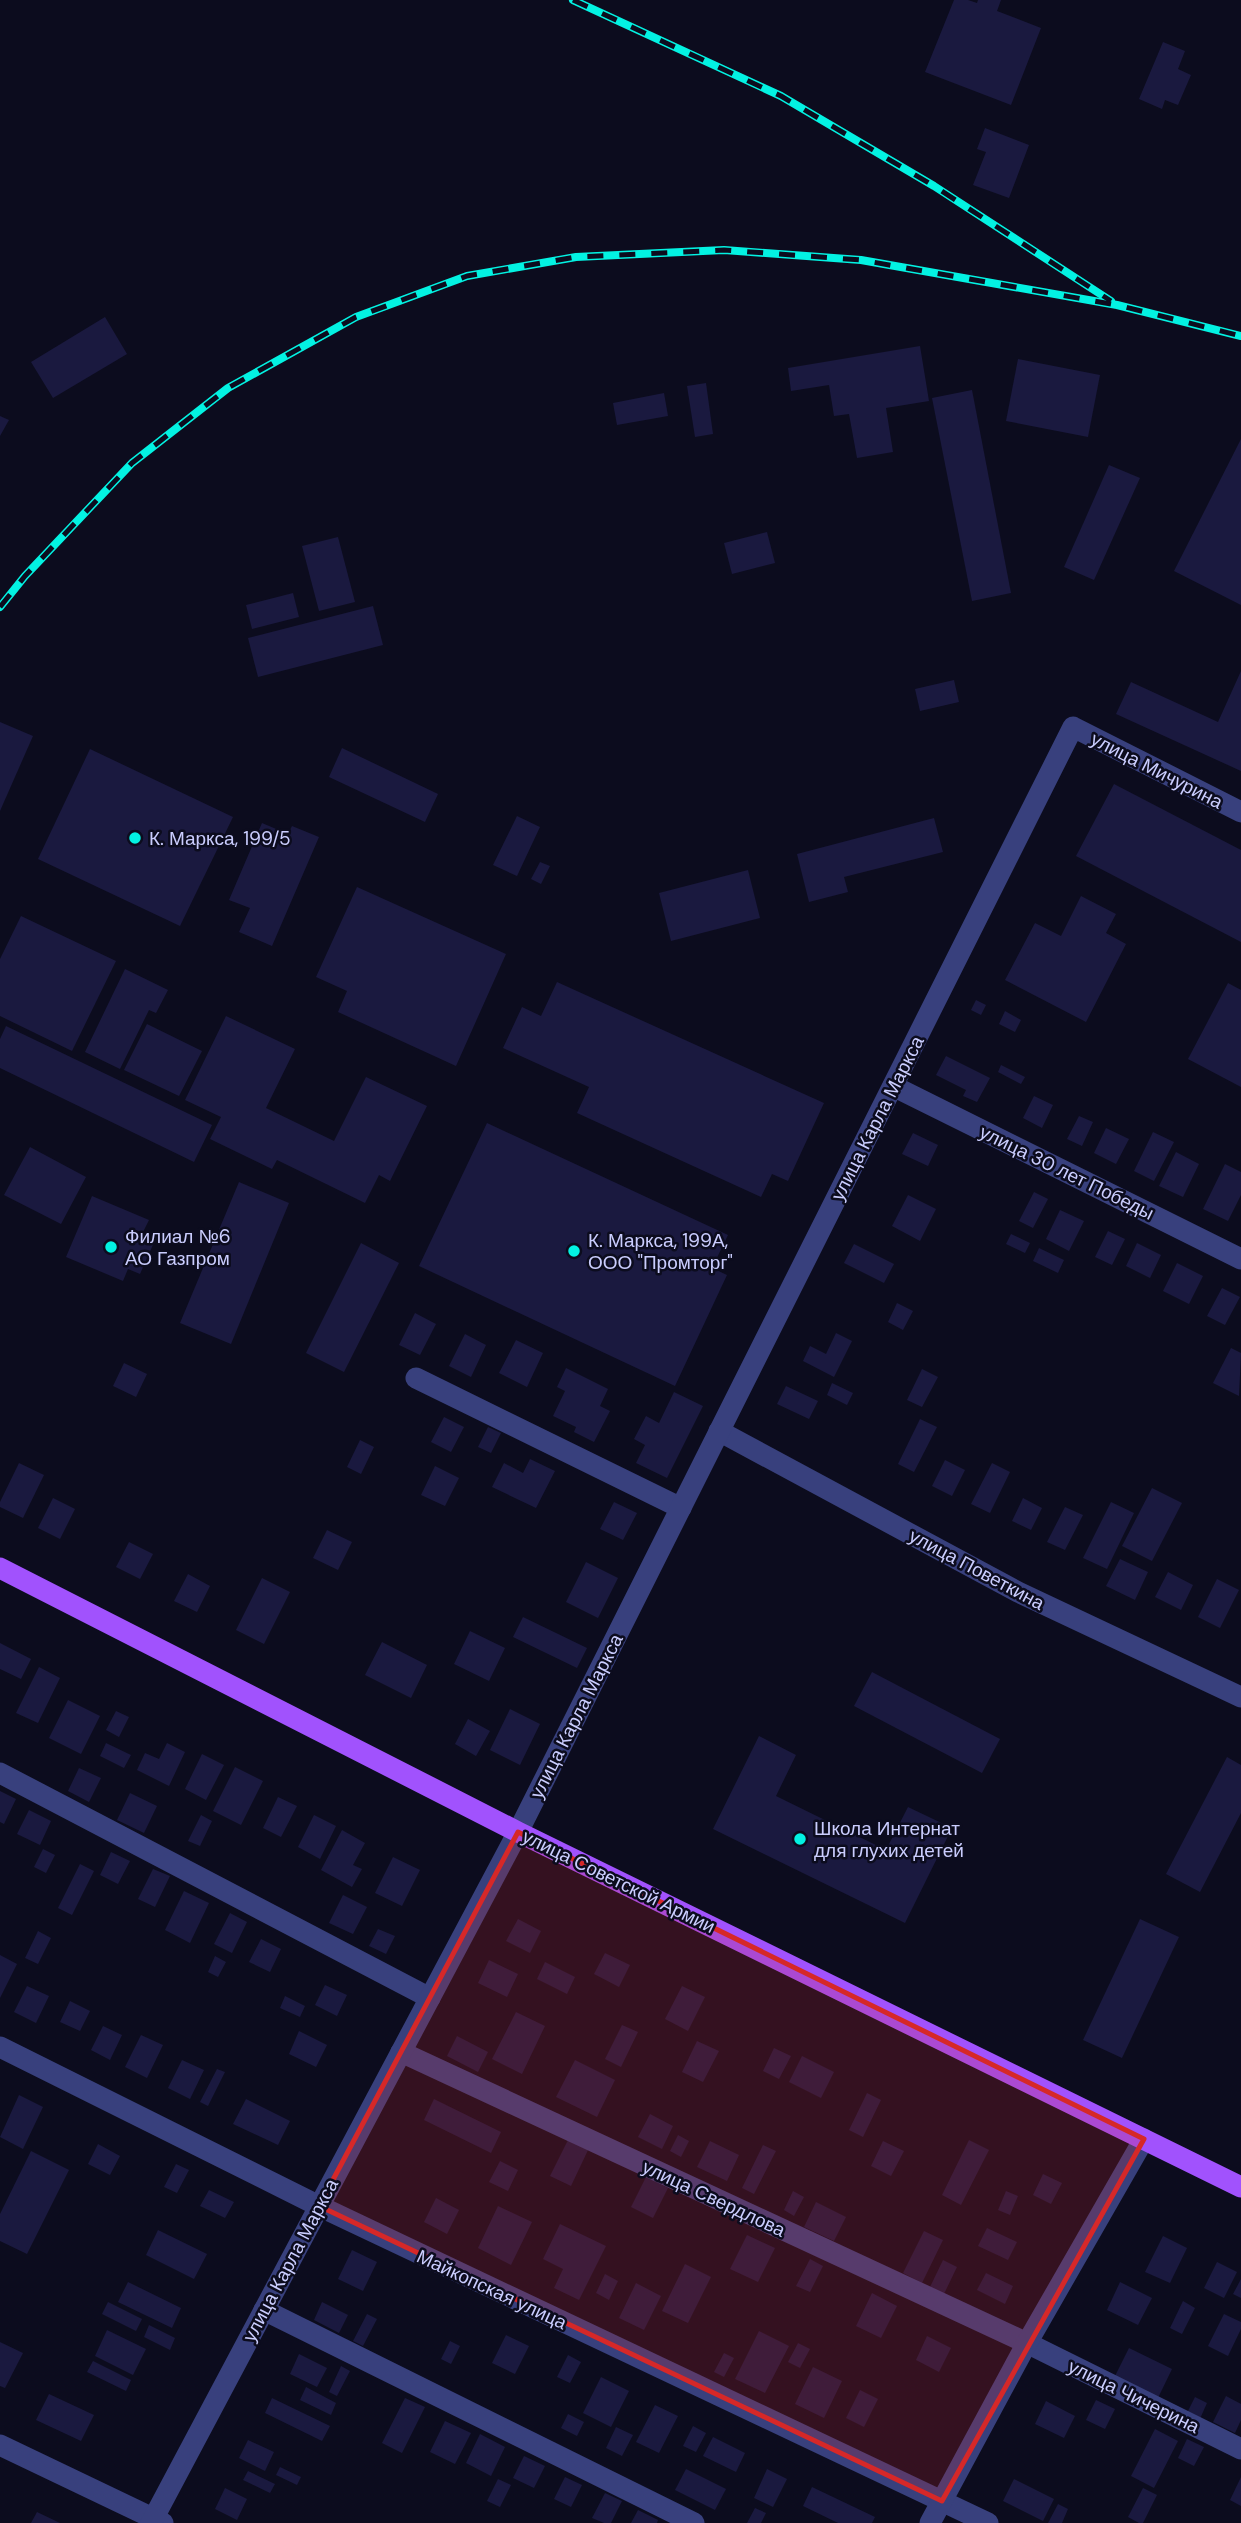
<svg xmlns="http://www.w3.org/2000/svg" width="1241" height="2523" viewBox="0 0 1241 2523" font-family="'DM Sans',sans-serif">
<rect width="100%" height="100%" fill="#0c0c1e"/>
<g fill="#1a193f">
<polygon points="954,0 968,0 977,3 978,0 1001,0 997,11 1041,28 1011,105 925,72"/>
<polygon points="1163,42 1185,51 1178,69 1191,75 1178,105 1165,100 1162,109 1139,99"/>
<polygon points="985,128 1029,145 1009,198 973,185 986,152 977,149"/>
<polygon points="105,317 127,354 53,398 31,362"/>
<polygon points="920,346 929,401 886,408 893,452 857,458 849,414 834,416 829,385 791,391 788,368"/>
<polygon points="1018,359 1100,375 1088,437 1006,421"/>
<polygon points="706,383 713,434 695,437 687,386"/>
<polygon points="972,390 1011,593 972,601 932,398"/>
<polygon points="664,393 668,416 617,425 613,403"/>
<polygon points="0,416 9,420 0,436"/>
<polygon points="1241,439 1241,605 1174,571"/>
<polygon points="1109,465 1140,478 1094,580 1064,567"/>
<polygon points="767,532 775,563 732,574 724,543"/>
<polygon points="338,537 355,602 319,611 302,546"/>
<polygon points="293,593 299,617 252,629 246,605"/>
<polygon points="373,606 383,645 258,677 248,638"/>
<polygon points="1241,671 1241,771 1116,714 1131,682 1218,722"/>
<polygon points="954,680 959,702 920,711 915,689"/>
<polygon points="0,722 33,736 0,811"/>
<polygon points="342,748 438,794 425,822 329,777"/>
<polygon points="90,749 233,817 180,926 38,859"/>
<polygon points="1114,784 1241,850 1241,942 1076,856"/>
<polygon points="517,816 540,827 517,876 493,865"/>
<polygon points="934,818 943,852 844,877 848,892 809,902 797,854"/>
<polygon points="262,823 288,834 292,826 319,837 272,946 239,932 250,908 229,900"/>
<polygon points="540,862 550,866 541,884 531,879"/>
<polygon points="748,870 760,918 671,941 659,893"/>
<polygon points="357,887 506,954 456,1066 338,1012 347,991 316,977"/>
<polygon points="1081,896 1116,914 1106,933 1126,944 1086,1022 1005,980 1035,923 1061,936"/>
<polygon points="21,916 116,961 72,1051 0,1016 0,959"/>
<polygon points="125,969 168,990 156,1013 149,1010 120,1069 85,1052"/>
<polygon points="557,982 824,1103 788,1181 772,1174 761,1197 577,1113 589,1087 503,1048 522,1007 541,1016"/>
<polygon points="1228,983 1241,990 1241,1087 1188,1059"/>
<polygon points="976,1000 986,1005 981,1015 971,1010"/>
<polygon points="1005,1011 1021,1020 1015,1032 999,1024"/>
<polygon points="226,1016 295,1049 266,1108 334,1141 366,1077 427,1106 390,1181 379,1175 365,1203 277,1160 272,1169 210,1139 221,1117 185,1100"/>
<polygon points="147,1024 202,1051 179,1096 124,1070"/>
<polygon points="6,1026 212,1125 194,1162 0,1068 0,1039"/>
<polygon points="946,1056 990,1078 977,1102 963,1096 966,1090 936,1075"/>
<polygon points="1001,1065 1025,1077 1021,1084 998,1072"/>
<polygon points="1034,1096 1053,1105 1042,1128 1023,1118"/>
<polygon points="1079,1116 1093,1122 1082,1146 1067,1139"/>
<polygon points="487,1123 728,1235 712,1268 727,1275 675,1386 419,1266"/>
<polygon points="1106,1128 1129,1139 1116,1164 1094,1153"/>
<polygon points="1153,1132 1174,1142 1154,1181 1134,1171"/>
<polygon points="913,1133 938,1145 928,1166 902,1154"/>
<polygon points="30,1147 86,1177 61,1224 4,1195"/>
<polygon points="1176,1152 1199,1164 1183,1197 1159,1186"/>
<polygon points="1225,1164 1241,1172 1241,1195 1228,1221 1203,1209"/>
<polygon points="239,1182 289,1203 231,1344 180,1323"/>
<polygon points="1034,1192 1048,1199 1033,1228 1019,1221"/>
<polygon points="908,1195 936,1209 920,1241 892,1226"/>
<polygon points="92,1196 149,1220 143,1232 156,1238 140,1274 128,1269 123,1281 66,1257"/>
<polygon points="1060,1210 1084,1221 1069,1251 1046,1239"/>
<polygon points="1108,1231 1125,1239 1112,1265 1095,1257"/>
<polygon points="1011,1234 1030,1243 1025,1253 1006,1244"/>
<polygon points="361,1243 399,1263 344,1372 306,1353"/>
<polygon points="1137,1243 1161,1255 1150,1278 1126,1266"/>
<polygon points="854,1244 894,1264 884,1283 844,1263"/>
<polygon points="1039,1248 1064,1260 1058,1273 1033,1261"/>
<polygon points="1177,1263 1203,1276 1189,1304 1163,1291"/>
<polygon points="1222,1288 1240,1297 1225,1325 1207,1316"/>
<polygon points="897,1303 913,1311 903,1330 888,1322"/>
<polygon points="415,1313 436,1324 420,1355 399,1345"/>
<polygon points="836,1333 852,1341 834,1377 803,1361 810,1346 826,1354"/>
<polygon points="465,1334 486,1345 471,1377 449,1366"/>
<polygon points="516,1340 543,1353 527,1387 499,1373"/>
<polygon points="1231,1348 1241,1353 1239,1396 1213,1383"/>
<polygon points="124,1363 147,1374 136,1397 113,1386"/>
<polygon points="566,1368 608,1389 600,1406 610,1411 594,1442 574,1432 576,1427 553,1416 565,1391 557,1387"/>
<polygon points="922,1369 938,1377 922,1407 907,1400"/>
<polygon points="832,1383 853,1393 847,1405 827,1395"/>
<polygon points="786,1386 818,1401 809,1419 777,1404"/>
<polygon points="674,1392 703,1406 667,1478 636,1463 645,1445 634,1439 646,1416 659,1423"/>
<polygon points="444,1417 464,1427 451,1452 431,1442"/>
<polygon points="920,1419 937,1427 914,1472 898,1464"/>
<polygon points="488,1427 501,1433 491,1453 478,1447"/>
<polygon points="360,1440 374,1447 361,1474 347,1467"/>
<polygon points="530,1459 555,1471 536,1508 492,1487 504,1463 523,1473"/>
<polygon points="945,1460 965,1470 952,1496 932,1486"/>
<polygon points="19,1463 44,1475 23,1518 0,1507 0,1502"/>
<polygon points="992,1463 1010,1472 990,1513 971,1504"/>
<polygon points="435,1466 459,1478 445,1506 421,1495"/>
<polygon points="1152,1488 1182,1503 1152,1561 1122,1546"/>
<polygon points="53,1498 75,1509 60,1539 38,1528"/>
<polygon points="1023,1498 1042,1508 1031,1530 1012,1521"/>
<polygon points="614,1502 637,1513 623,1540 600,1529"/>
<polygon points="1111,1502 1134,1513 1107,1569 1083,1558"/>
<polygon points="1065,1507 1083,1515 1065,1550 1047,1542"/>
<polygon points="327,1530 352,1542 338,1570 313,1558"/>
<polygon points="129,1542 153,1554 140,1579 116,1567"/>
<polygon points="1120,1559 1148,1572 1135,1600 1106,1586"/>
<polygon points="586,1562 618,1578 598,1618 566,1602"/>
<polygon points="1168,1572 1193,1585 1181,1610 1155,1597"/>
<polygon points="188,1574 210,1586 197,1612 174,1601"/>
<polygon points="262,1578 290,1592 264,1644 236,1630"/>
<polygon points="1217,1579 1239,1590 1220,1628 1198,1617"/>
<polygon points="523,1617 587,1648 577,1668 513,1637"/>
<polygon points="470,1631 505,1648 489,1681 454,1664"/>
<polygon points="382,1642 427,1665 411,1698 365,1675"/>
<polygon points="0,1643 31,1659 21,1679 0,1669"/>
<polygon points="39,1667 60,1678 38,1723 16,1713"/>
<polygon points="872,1672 1000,1739 982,1773 854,1706"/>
<polygon points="68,1700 100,1716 81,1754 49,1738"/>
<polygon points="510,1709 540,1724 520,1765 490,1750"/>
<polygon points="116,1711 129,1717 119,1737 106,1730"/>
<polygon points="468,1719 490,1731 476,1756 455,1744"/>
<polygon points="759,1736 796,1755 776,1796 886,1850 908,1807 952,1828 905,1923 713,1829"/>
<polygon points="106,1743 131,1755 124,1768 100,1756"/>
<polygon points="167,1743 185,1752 169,1786 137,1770 145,1753 159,1759"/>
<polygon points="202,1754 224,1765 206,1800 185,1789"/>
<polygon points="1227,1757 1241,1765 1241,1813 1200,1892 1166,1874"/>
<polygon points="235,1767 263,1781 241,1825 213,1811"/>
<polygon points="79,1768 101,1778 89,1802 68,1791"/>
<polygon points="0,1791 16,1799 4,1824 0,1822"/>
<polygon points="130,1793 157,1806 144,1833 117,1820"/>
<polygon points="278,1797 297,1806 281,1837 263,1828"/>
<polygon points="29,1810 51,1821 40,1845 17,1834"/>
<polygon points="201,1815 212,1821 200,1846 188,1841"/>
<polygon points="314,1815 336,1826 320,1859 298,1847"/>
<polygon points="342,1830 365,1843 353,1865 362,1869 352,1887 321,1870"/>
<polygon points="43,1849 55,1855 46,1873 34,1867"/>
<polygon points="111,1852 130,1861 118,1884 100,1875"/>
<polygon points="393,1857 420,1870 402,1906 375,1893"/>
<polygon points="80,1864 94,1871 72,1915 58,1908"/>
<polygon points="153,1869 170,1876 155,1907 138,1899"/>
<polygon points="184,1891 209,1903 190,1943 165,1930"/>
<polygon points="343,1895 367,1907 353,1934 329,1923"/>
<polygon points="230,1913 247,1922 232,1953 214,1944"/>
<polygon points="518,1919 541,1931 530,1953 506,1941"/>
<polygon points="1140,1919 1179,1937 1122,2058 1083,2040"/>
<polygon points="378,1929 395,1936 386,1954 369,1946"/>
<polygon points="38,1931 51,1938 38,1964 25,1958"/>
<polygon points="261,1939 281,1949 270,1972 249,1962"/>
<polygon points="605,1953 630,1965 619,1987 594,1974"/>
<polygon points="0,1955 17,1964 0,1998"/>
<polygon points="215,1956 226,1962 218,1977 208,1972"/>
<polygon points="489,1960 518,1974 507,1997 478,1983"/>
<polygon points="545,1962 575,1977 567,1994 537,1979"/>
<polygon points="325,1985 347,1995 337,2016 315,2005"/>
<polygon points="27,1986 49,1996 36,2023 14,2012"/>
<polygon points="682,1986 705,1997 688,2031 665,2019"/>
<polygon points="285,1996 305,2006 300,2017 280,2008"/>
<polygon points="70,2001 90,2011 80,2031 60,2022"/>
<polygon points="516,2012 545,2026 522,2074 492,2059"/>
<polygon points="622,2025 638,2032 621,2067 605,2059"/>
<polygon points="103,2026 122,2035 110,2060 91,2050"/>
<polygon points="299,2031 327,2045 316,2067 289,2054"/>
<polygon points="141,2035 163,2045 147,2078 125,2067"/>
<polygon points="457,2036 488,2052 478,2072 447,2056"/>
<polygon points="697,2041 719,2051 703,2082 682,2072"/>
<polygon points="774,2048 791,2056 779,2079 763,2071"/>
<polygon points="802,2056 834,2072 821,2098 789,2082"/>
<polygon points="182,2060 204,2070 190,2099 168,2088"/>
<polygon points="575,2060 615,2080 597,2117 556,2097"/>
<polygon points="217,2069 225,2072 208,2106 200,2102"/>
<polygon points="867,2093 881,2100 863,2137 849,2130"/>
<polygon points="19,2095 43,2107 23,2149 0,2137"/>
<polygon points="246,2099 290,2121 278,2145 233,2124"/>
<polygon points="434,2099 501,2132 491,2153 424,2120"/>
<polygon points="650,2114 673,2126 662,2149 638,2137"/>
<polygon points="678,2135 689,2141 681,2157 670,2151"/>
<polygon points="569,2138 589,2148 571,2186 550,2176"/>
<polygon points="969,2140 989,2150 961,2205 942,2195"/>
<polygon points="710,2141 739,2155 727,2181 697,2167"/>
<polygon points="883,2141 904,2151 891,2176 871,2166"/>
<polygon points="98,2144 120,2156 110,2175 88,2164"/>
<polygon points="763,2145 776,2151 754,2194 742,2188"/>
<polygon points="31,2151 69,2170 27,2254 0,2241 0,2214"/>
<polygon points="500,2161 518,2170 508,2191 489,2182"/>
<polygon points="176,2164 189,2170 177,2193 164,2187"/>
<polygon points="1043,2174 1062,2183 1051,2204 1033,2195"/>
<polygon points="646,2177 668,2188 653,2218 631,2207"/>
<polygon points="209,2190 234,2202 225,2218 200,2206"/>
<polygon points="793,2191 804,2197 794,2216 784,2210"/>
<polygon points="1006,2191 1018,2196 1010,2215 998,2210"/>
<polygon points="436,2198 459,2210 447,2234 424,2222"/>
<polygon points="816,2202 846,2217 834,2241 804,2227"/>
<polygon points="498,2206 532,2222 511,2265 478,2248"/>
<polygon points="560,2224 606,2246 579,2300 554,2288 563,2269 543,2259"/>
<polygon points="987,2228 1017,2242 1008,2260 978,2246"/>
<polygon points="158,2230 207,2254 194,2279 146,2255"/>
<polygon points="924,2231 943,2240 922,2283 903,2273"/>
<polygon points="747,2235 775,2248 758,2282 730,2269"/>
<polygon points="1163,2236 1187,2248 1170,2283 1145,2272"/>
<polygon points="352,2250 377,2262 363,2291 338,2279"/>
<polygon points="810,2259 823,2266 810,2292 796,2286"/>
<polygon points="943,2260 957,2267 944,2294 930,2287"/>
<polygon points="1217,2262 1237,2272 1224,2298 1204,2288"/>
<polygon points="685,2264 711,2277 688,2323 662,2311"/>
<polygon points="986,2273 1013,2286 1005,2304 977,2290"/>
<polygon points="605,2274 618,2281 609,2300 596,2293"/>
<polygon points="1241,2279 1241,2298 1233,2294"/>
<polygon points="128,2282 181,2308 172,2328 118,2302"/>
<polygon points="1120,2282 1152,2298 1138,2325 1107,2310"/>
<polygon points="636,2283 661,2296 644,2330 619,2318"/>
<polygon points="872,2293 897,2306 881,2338 856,2326"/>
<polygon points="1183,2301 1195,2308 1182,2334 1170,2328"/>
<polygon points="108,2302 142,2319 136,2331 102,2314"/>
<polygon points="322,2302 348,2315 339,2333 314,2320"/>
<polygon points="367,2314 377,2319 363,2346 353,2341"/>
<polygon points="1224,2314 1241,2322 1241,2329 1228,2356 1208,2346"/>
<polygon points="149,2325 175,2338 170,2350 144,2337"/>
<polygon points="107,2330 146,2349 133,2375 95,2356"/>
<polygon points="759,2331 789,2346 765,2393 735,2379"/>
<polygon points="506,2335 529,2346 515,2374 492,2363"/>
<polygon points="927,2336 951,2348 939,2372 916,2360"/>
<polygon points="450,2341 460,2346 451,2364 441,2359"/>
<polygon points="0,2342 23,2353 5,2388 0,2386"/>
<polygon points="798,2343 810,2349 800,2368 788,2362"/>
<polygon points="1129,2348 1172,2369 1157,2400 1114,2378"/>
<polygon points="724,2353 734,2358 724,2377 714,2372"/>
<polygon points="299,2354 327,2368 317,2387 290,2374"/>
<polygon points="568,2355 581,2362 570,2383 557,2377"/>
<polygon points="93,2361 131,2380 126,2391 87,2372"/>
<polygon points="341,2366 350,2371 337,2396 329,2392"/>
<polygon points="813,2367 842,2381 824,2418 795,2404"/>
<polygon points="601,2377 629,2391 611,2427 583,2413"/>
<polygon points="306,2387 336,2403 331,2415 300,2400"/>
<polygon points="860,2390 878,2399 864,2427 846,2418"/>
<polygon points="49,2394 94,2415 81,2441 36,2420"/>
<polygon points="1226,2396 1241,2404 1241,2420 1235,2433 1213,2422"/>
<polygon points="1195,2397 1207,2403 1199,2421 1186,2415"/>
<polygon points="272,2398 330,2426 322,2441 265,2413"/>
<polygon points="405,2398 425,2407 402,2453 382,2443"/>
<polygon points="1096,2400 1115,2409 1105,2429 1086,2420"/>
<polygon points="1046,2401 1075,2416 1064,2438 1035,2424"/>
<polygon points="655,2405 678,2416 659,2453 636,2442"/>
<polygon points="568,2414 584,2422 577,2436 561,2428"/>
<polygon points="445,2421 471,2433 455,2464 430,2452"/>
<polygon points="693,2426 706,2433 696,2452 683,2446"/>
<polygon points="616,2427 633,2435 622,2456 606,2448"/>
<polygon points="1155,2429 1178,2441 1154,2488 1131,2476"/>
<polygon points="480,2434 505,2447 491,2476 466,2463"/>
<polygon points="713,2437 745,2453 736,2472 703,2456"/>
<polygon points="1187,2439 1204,2447 1194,2466 1178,2458"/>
<polygon points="248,2440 274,2452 265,2471 239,2458"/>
<polygon points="524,2456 545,2466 534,2488 513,2478"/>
<polygon points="280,2467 301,2477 297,2485 276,2475"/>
<polygon points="686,2469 726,2489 715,2510 675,2490"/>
<polygon points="767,2469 787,2479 773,2507 754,2498"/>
<polygon points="248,2471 275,2484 270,2493 243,2480"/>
<polygon points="565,2477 582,2485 571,2507 554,2499"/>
<polygon points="1241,2477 1241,2506 1230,2500"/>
<polygon points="498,2479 511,2485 500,2507 487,2501"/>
<polygon points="1014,2479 1054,2499 1043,2521 1003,2501"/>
<polygon points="812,2487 875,2517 872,2523 838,2523 803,2506"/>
<polygon points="225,2488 247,2499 237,2520 215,2509"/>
<polygon points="1143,2488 1157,2495 1143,2523 1139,2523 1128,2517"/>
<polygon points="605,2493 622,2501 611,2523 604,2523 592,2518"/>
<polygon points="1058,2504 1068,2509 1062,2523 1048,2523"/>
<polygon points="755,2508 766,2513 761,2523 747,2523"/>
<polygon points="638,2510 658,2520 657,2523 631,2523"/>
<polygon points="37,2512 60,2523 31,2523"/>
</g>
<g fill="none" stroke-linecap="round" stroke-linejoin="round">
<g stroke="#38407d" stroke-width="21">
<polyline points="893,1086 1241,1259"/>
<polyline points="416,1378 681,1508"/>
<polyline points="719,1431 1018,1592 1241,1697"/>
<polyline points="0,1773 430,1998"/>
<polyline points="0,2047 319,2206 988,2523"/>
<polyline points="401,2052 1027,2343 1241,2449"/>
<polyline points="264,2310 694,2523"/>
<polyline points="0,2445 163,2523"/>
<polyline points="151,2523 518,1832 1073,727 1241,812"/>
<polyline points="930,2523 1027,2343 1144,2139"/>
</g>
<polyline stroke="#a152fd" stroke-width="21" points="0,1568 518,1832 1241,2187"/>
<g stroke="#03f2e2" stroke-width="8">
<g id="rail">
<polyline points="573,0 781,96 934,186 1111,301"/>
<polyline points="0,607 25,576 132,463 228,388 356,317 467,276 576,257 724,250 861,260 1117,305 1241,336"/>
</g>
</g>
<use href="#rail" stroke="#0c0c1e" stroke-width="5" stroke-dasharray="16" stroke-linecap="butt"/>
</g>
<path fill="#d62828" fill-opacity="0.2" stroke="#d62828" stroke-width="5" stroke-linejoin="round" d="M 518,1832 L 1144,2139 L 942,2501 L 319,2206 Z"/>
<g fill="#03f2e2" stroke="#0c0c1e" stroke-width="2.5">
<circle cx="135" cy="838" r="7"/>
<circle cx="111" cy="1247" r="7"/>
<circle cx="574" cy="1251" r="7"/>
<circle cx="800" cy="1839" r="7"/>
</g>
<g text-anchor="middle" stroke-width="5" stroke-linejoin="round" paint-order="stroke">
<g font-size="19" fill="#cacdfe" stroke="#0c0c1e">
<text transform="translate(1157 770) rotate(27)" y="7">улица Мичурина</text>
<text transform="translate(877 1118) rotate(-63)" y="7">улица Карла Маркса</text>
<text transform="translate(1067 1172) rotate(26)" y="7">улица 30 лет Победы</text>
<text transform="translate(977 1569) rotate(28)" y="7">улица Поветкина</text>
<text transform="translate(576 1716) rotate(-63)" y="7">улица Карла Маркса</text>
<text transform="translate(619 1881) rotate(26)" y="7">улица Советской Армии</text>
<text transform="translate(714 2198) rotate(25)" y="7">улица Свердлова</text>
<text transform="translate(290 2260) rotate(-62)" y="7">улица Карла Маркса</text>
<text transform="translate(492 2289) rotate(25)" y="7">Майкопская улица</text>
<text transform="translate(1134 2396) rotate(26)" y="7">улица Чичерина</text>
</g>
<g font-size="19" fill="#cacdfe" stroke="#0c0c1e" text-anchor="start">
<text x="149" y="845">К. Маркса, 199/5</text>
<text x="125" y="1243">Филиал №6<tspan x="125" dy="22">АО Газпром</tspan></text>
<text x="588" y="1247">К. Маркса, 199А,<tspan x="588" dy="22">ООО "Промторг"</tspan></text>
<text x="814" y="1835">Школа Интернат<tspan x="814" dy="22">для глухих детей</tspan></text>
</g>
</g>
</svg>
